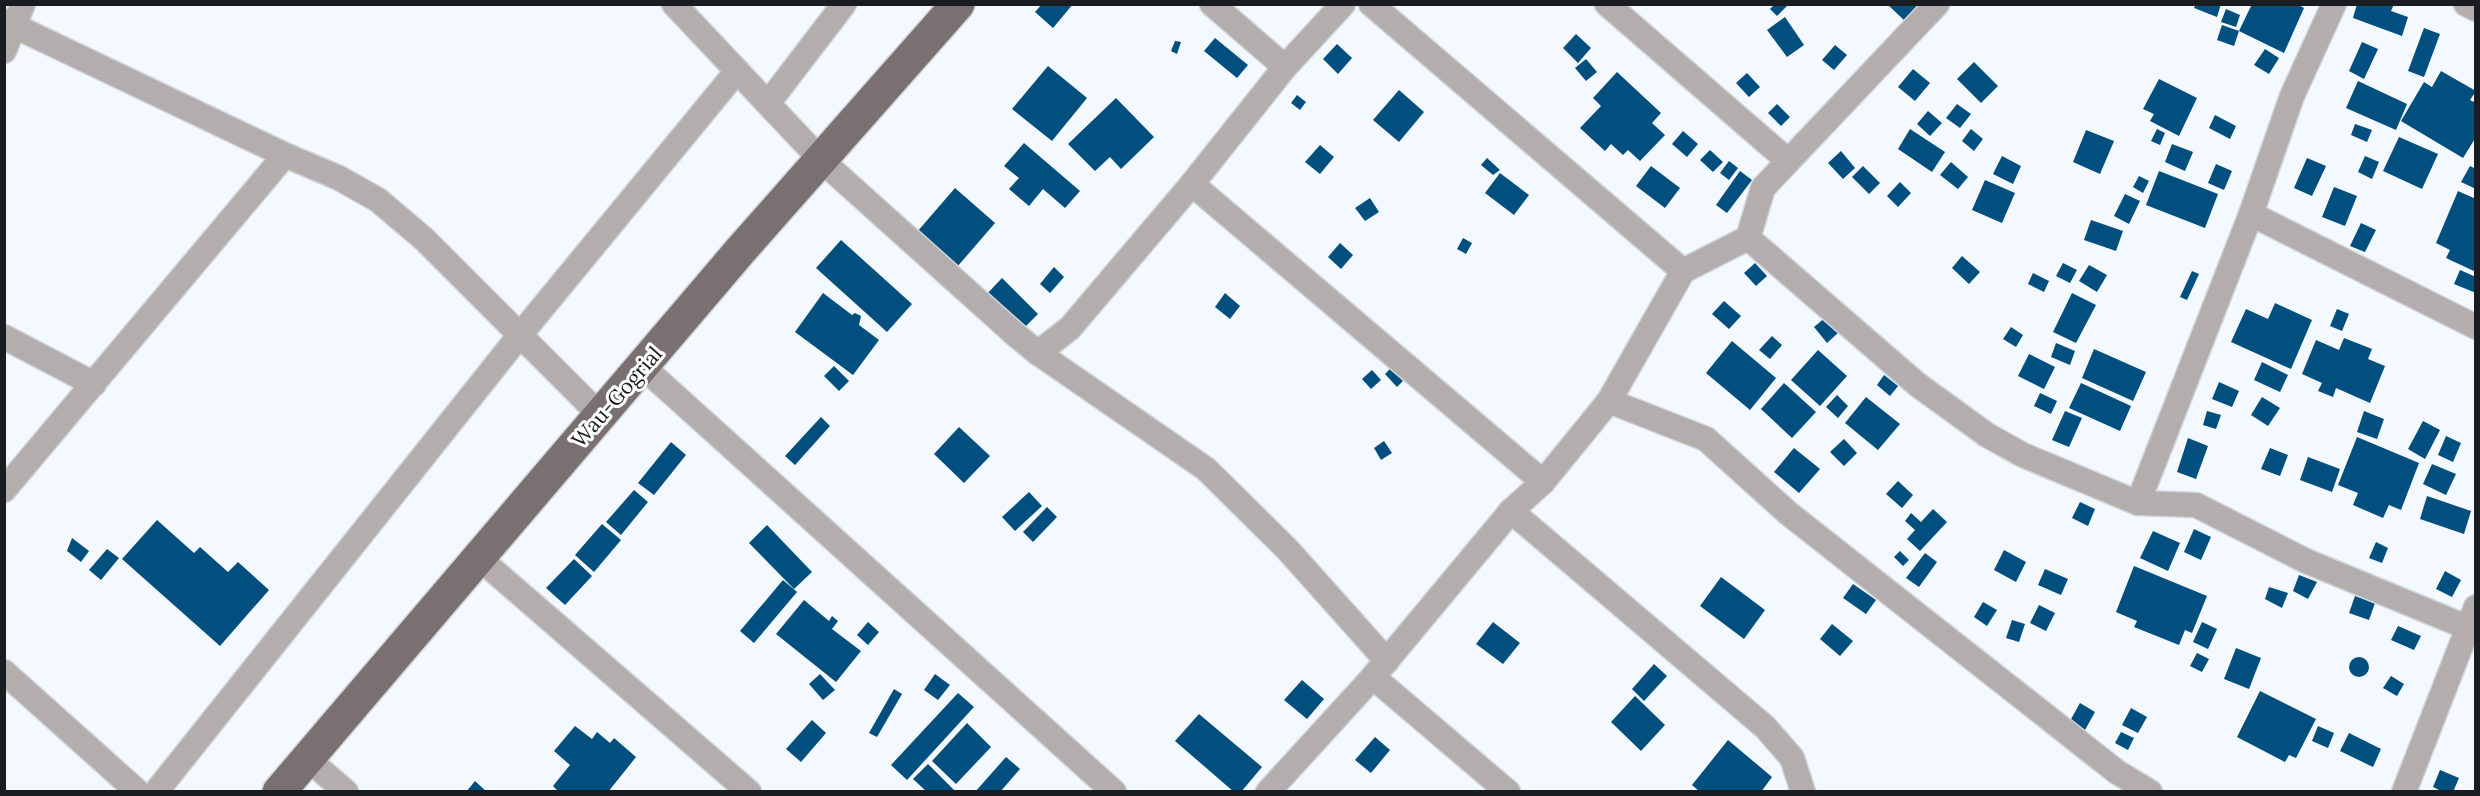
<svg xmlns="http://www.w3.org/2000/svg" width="2480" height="796" viewBox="0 0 2480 796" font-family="Lora,serif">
<rect width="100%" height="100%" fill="#f3f9fe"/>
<g fill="#014f7e">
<polygon points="1042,4 1073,4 1053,28 1035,12"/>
<polygon points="1775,4 1789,4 1777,16 1770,9"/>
<polygon points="1887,4 1920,4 1905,21"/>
<polygon points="2196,4 2221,4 2217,17 2194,8"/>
<polygon points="2252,4 2297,4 2304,8 2284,53 2239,31 2234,46 2217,40 2222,25 2239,31"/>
<polygon points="2357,4 2394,4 2391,11 2408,17 2402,36 2353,18"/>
<polygon points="2226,9 2240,15 2236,27 2221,22"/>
<polygon points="1785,17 1804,45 1787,57 1767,30"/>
<polygon points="2424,28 2440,34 2424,77 2408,71"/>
<polygon points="1576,34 1591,48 1578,63 1563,48"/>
<polygon points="1215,38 1248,65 1237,78 1204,51"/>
<polygon points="1175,41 1181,42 1177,54 1171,51"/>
<polygon points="2362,42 2378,49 2364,79 2349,71"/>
<polygon points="1337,44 1352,58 1338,74 1323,59"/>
<polygon points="1835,45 1847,55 1834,70 1822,60"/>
<polygon points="2265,49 2279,58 2269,74 2254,65"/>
<polygon points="1586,59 1597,72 1586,81 1575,68"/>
<polygon points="1974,62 1998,86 1981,103 1957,79"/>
<polygon points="1048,66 1087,98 1052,141 1012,109"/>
<polygon points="1913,69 1930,83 1915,101 1898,87"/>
<polygon points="2441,71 2476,91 2470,100 2476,103 2476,137 2463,158 2401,121 2424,82 2432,87"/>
<polygon points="1617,72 1661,113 1652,123 1665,135 1640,161 1628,150 1623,155 1611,144 1605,151 1580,128 1601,106 1593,98"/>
<polygon points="1747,73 1760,87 1749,97 1736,83"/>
<polygon points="2159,79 2197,98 2179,136 2150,121 2154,114 2143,109"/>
<polygon points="2358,81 2407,104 2396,130 2346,108"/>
<polygon points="1399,90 1424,112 1399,142 1373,120"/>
<polygon points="1297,95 1306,102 1300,110 1291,103"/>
<polygon points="1116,98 1154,137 1121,169 1110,157 1095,171 1068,144"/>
<polygon points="1777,104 1790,117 1781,126 1768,113"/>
<polygon points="1957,104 1971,114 1960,128 1946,118"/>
<polygon points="1928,111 1942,123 1930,136 1917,124"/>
<polygon points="2215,115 2236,126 2230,139 2209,128"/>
<polygon points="2355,124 2372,130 2367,142 2351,135"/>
<polygon points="1910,129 1945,152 1932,172 1898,149"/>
<polygon points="1971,129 1983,139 1974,151 1962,141"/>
<polygon points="2157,129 2165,133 2160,145 2151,141"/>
<polygon points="2086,130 2114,141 2100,174 2073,162"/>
<polygon points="1683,131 1698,144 1687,157 1672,144"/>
<polygon points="2399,137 2438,154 2422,189 2383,171"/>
<polygon points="1024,143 1080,191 1065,208 1043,189 1029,206 1009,189 1019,178 1004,166"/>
<polygon points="2172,144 2193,152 2185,171 2165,162"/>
<polygon points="1320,145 1334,157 1320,174 1305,162"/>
<polygon points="1710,150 1723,162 1713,172 1700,160"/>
<polygon points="1841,151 1855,168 1843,179 1828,163"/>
<polygon points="2002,156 2021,166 2013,184 1993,174"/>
<polygon points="2365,156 2379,162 2372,179 2358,172"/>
<polygon points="1487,158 1500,170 1493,175 1481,165"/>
<polygon points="2307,158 2326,166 2312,196 2294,188"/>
<polygon points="1729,161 1738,168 1729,180 1720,173"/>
<polygon points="1951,162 1968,177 1958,189 1940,175"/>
<polygon points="2216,164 2232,171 2224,190 2208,183"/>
<polygon points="1651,166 1680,188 1665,208 1636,186"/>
<polygon points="1863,166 1880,183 1869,194 1852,177"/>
<polygon points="2470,166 2476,169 2476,189 2461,182"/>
<polygon points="1740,171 1752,180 1727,213 1716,205"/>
<polygon points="2159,171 2218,194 2205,228 2146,205"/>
<polygon points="1500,173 1529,195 1514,215 1485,193"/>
<polygon points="2139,176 2149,181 2143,193 2133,187"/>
<polygon points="1985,180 2015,193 2002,223 1972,210"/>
<polygon points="1900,182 1911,193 1898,207 1887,196"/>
<polygon points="2334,187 2357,196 2345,226 2322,217"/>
<polygon points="955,188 995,223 957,267 917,232"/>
<polygon points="2458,191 2476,199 2476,272 2446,258 2450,250 2436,243"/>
<polygon points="2125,194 2140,201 2129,224 2114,216"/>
<polygon points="1370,198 1379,212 1365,221 1355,208"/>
<polygon points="2091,220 2123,231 2116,251 2084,240"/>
<polygon points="2361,223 2376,230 2365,252 2350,246"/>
<polygon points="1463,238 1472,243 1466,254 1457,249"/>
<polygon points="841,240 912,304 887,332 816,268"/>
<polygon points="1340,243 1353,255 1341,269 1328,257"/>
<polygon points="1962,256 1980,272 1969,284 1952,268"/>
<polygon points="1755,263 1767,276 1756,286 1744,273"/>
<polygon points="2063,263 2077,270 2070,283 2056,276"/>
<polygon points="2089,265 2107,275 2097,292 2079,281"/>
<polygon points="1054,267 1064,277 1050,293 1040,284"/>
<polygon points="2460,270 2476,277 2476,293 2454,284"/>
<polygon points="2192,271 2199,274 2187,300 2180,297"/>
<polygon points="2033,273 2049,281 2044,292 2028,284"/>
<polygon points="1002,278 1038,314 1021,331 985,296"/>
<polygon points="823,293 852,315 855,313 861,316 859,325 879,340 853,375 795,332"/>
<polygon points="1225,293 1240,306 1230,319 1215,307"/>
<polygon points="2072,293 2096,305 2076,343 2053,332"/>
<polygon points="1724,301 1741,316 1729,329 1712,314"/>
<polygon points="2275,303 2312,320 2291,369 2231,342 2246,309 2268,319"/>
<polygon points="2337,309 2349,314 2342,331 2330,326"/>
<polygon points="1826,317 1839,332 1827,343 1814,327"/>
<polygon points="2011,327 2023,335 2016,347 2003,339"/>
<polygon points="1772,336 1782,345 1770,359 1759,350"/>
<polygon points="2344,338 2372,349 2368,359 2385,366 2370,403 2336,388 2333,397 2318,391 2322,383 2302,374 2316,340 2339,350"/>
<polygon points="1732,341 1776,378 1750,410 1706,373"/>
<polygon points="2056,343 2075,351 2070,365 2051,357"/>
<polygon points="2094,349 2146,372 2133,401 2082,378"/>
<polygon points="1818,350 1847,376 1820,406 1791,380"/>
<polygon points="2029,354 2055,367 2044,389 2018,376"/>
<polygon points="2262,362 2288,375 2280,392 2254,380"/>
<polygon points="834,366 849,381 839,391 824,376"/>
<polygon points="1391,368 1403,381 1397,387 1385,374"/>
<polygon points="1372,370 1381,380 1371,389 1362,379"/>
<polygon points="1884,375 1898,386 1890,396 1877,385"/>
<polygon points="2219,382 2239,391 2232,407 2212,399"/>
<polygon points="1784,383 1816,412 1792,438 1761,409"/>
<polygon points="2081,383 2131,406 2120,431 2069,408"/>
<polygon points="2040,393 2057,401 2051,414 2034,406"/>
<polygon points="1837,395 1848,406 1838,418 1826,407"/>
<polygon points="1866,397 1900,424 1878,450 1845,423"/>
<polygon points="2262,397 2280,408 2268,426 2251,415"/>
<polygon points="2065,411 2082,418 2069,447 2052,440"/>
<polygon points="2207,411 2221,415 2216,429 2203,425"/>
<polygon points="2364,411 2384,419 2377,439 2357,432"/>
<polygon points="821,417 830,426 795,465 785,456"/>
<polygon points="2423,421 2440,430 2425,459 2408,449"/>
<polygon points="959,427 990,456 964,483 934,454"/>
<polygon points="2446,436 2461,443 2453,462 2438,455"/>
<polygon points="2357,437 2419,463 2401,510 2389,505 2383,518 2353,505 2358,493 2338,485"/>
<polygon points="2188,438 2208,446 2196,479 2177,472"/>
<polygon points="1844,439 1857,453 1844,466 1830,452"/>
<polygon points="1384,441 1392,453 1381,460 1374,448"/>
<polygon points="671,442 686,455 654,495 638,483"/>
<polygon points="1794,448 1820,469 1799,493 1774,472"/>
<polygon points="2270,448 2288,455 2280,476 2261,469"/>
<polygon points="2308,457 2340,469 2332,492 2300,480"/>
<polygon points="2432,464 2456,474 2446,495 2423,484"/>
<polygon points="1898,481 1913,495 1902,508 1886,494"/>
<polygon points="634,490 648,502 621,535 606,522"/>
<polygon points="1029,492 1042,506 1015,531 1002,517"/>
<polygon points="2427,496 2471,511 2464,534 2420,519"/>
<polygon points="2080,502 2095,509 2088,526 2072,518"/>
<polygon points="1047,507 1057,517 1033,542 1023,532"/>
<polygon points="1933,509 1947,522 1920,551 1907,539 1915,530 1905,521 1911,513 1921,522"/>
<polygon points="157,520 194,553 200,547 228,572 238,562 269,590 220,646 122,559"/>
<polygon points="602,524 621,540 594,572 575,555"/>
<polygon points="767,525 812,572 794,589 749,543"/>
<polygon points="2194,529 2211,537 2201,560 2184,552"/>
<polygon points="2153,531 2180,543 2168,571 2140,558"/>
<polygon points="72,538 89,551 81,562 67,551"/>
<polygon points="2376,542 2388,548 2382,563 2369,558"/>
<polygon points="107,549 119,558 101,580 89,570"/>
<polygon points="2004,550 2026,562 2016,582 1994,570"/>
<polygon points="1900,551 1909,560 1903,566 1894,557"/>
<polygon points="1925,553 1937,562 1919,587 1906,578"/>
<polygon points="574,559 592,576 565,605 546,588"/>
<polygon points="2134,566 2207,596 2192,633 2185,630 2179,645 2134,627 2137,621 2116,612"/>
<polygon points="2045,569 2068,579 2061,595 2038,585"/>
<polygon points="2445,571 2461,580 2452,597 2436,589"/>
<polygon points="2299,575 2317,582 2308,599 2293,591"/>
<polygon points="1721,577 1765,610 1744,639 1700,606"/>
<polygon points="783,580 797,592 754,643 740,631"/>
<polygon points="1853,584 1876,600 1866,614 1843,598"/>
<polygon points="2269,587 2288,593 2282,608 2265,599"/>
<polygon points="2355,596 2375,603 2369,620 2349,613"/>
<polygon points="804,600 829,621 832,616 838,621 832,629 861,651 836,682 776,634"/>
<polygon points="1983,602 1997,610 1987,626 1974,617"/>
<polygon points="2039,605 2055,613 2046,631 2030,623"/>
<polygon points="2012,620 2025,624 2019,642 2006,638"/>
<polygon points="868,622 879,632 868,645 857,635"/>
<polygon points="1493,622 1520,643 1503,664 1476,644"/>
<polygon points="2202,622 2217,629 2208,649 2193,642"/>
<polygon points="1832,624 1853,641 1840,656 1820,639"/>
<polygon points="2398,626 2421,636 2414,650 2391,640"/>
<polygon points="2236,648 2261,658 2249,689 2224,679"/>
<polygon points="2197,653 2209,659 2202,672 2190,666"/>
<circle cx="2359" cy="667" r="10"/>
<polygon points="1654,664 1667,676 1644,701 1632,689"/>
<polygon points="820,674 835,690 823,700 809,684"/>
<polygon points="935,674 950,685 938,700 924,690"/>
<polygon points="2391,676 2404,684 2397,696 2383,688"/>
<polygon points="1302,680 1324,699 1307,719 1284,700"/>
<polygon points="894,689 902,694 877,737 869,733"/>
<polygon points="2260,691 2316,719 2296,758 2289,755 2285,762 2237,737"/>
<polygon points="958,693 974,707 907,780 891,765"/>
<polygon points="1635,696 1665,725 1641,751 1611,722"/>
<polygon points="2080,703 2095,712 2085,730 2070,721"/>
<polygon points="2131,708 2147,717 2138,733 2122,725"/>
<polygon points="1199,714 1262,767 1241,792 1234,792 1175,741"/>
<polygon points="812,720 826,733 801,762 786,749"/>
<polygon points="967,723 991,747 956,784 932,761"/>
<polygon points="575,726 592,739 597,732 610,743 614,738 636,757 608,792 559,792 553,786 570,765 554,751"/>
<polygon points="2318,726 2334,733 2328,748 2312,741"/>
<polygon points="2121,732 2134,738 2128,750 2115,743"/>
<polygon points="2349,733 2381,749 2373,767 2340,751"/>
<polygon points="1375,737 1390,750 1371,773 1355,760"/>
<polygon points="1728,740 1772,777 1761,792 1700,792 1692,785"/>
<polygon points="1006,757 1020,769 1000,792 975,792"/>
<polygon points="928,764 956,792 927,792 913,779"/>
<polygon points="2440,770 2459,778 2453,792 2443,792 2433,787"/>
<polygon points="475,781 487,792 466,792"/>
</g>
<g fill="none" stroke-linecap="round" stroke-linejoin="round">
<g stroke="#d0d6da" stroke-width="27">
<g id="street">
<polyline points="674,4 821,160 1016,335 1038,353 1206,469 1287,549 1387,661"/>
<polyline points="1212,4 1285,67"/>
<polyline points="1371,4 1683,271"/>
<polyline points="1607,4 1787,160"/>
<polyline points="2466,4 2476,9"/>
<polyline points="4,21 285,155 339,178 378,200 424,239 601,416"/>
<polyline points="4,51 23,4"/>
<polyline points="769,102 844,4"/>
<polyline points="1192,184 1543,482"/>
<polyline points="2251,214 2476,327"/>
<polyline points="1748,238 1918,385 1987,435 2023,455 2138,503 2196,505 2306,561 2476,631"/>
<polyline points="4,337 94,384"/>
<polyline points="1038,353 1070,328 1192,184 1285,67 1343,4"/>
<polyline points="643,367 1114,792"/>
<polyline points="1609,401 1706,439 1788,513 2117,772 2150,792"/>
<polyline points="4,490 285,155"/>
<polyline points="2138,503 2251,214 2292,96 2334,4"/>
<polyline points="1511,511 1543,482 1609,401 1683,271 1748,238 1763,188 1937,4"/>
<polyline points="479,558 749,792"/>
<polyline points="4,672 138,792"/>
<polyline points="1373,677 1508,792"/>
<polyline points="308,759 346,792"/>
<polyline points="156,792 520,335 737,71"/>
<polyline points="1268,792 1373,677 1511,511 1765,727 1792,758 1803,792"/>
<polyline points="2404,792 2476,607"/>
</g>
</g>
<g stroke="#d0d6da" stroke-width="36">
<polyline id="primary" points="279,792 740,251 958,4"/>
</g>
<use href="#street" stroke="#b3adae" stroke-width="24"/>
<use href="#primary" stroke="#7a7072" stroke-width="33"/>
</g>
<g text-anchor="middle" stroke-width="6" stroke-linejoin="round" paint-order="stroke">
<g font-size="21" fill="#1a1d20" stroke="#fff">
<text transform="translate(617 397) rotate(-49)" y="7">Wau-Gogrial</text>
</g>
</g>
<rect width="2480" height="796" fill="none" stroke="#1a1d20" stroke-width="12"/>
</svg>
